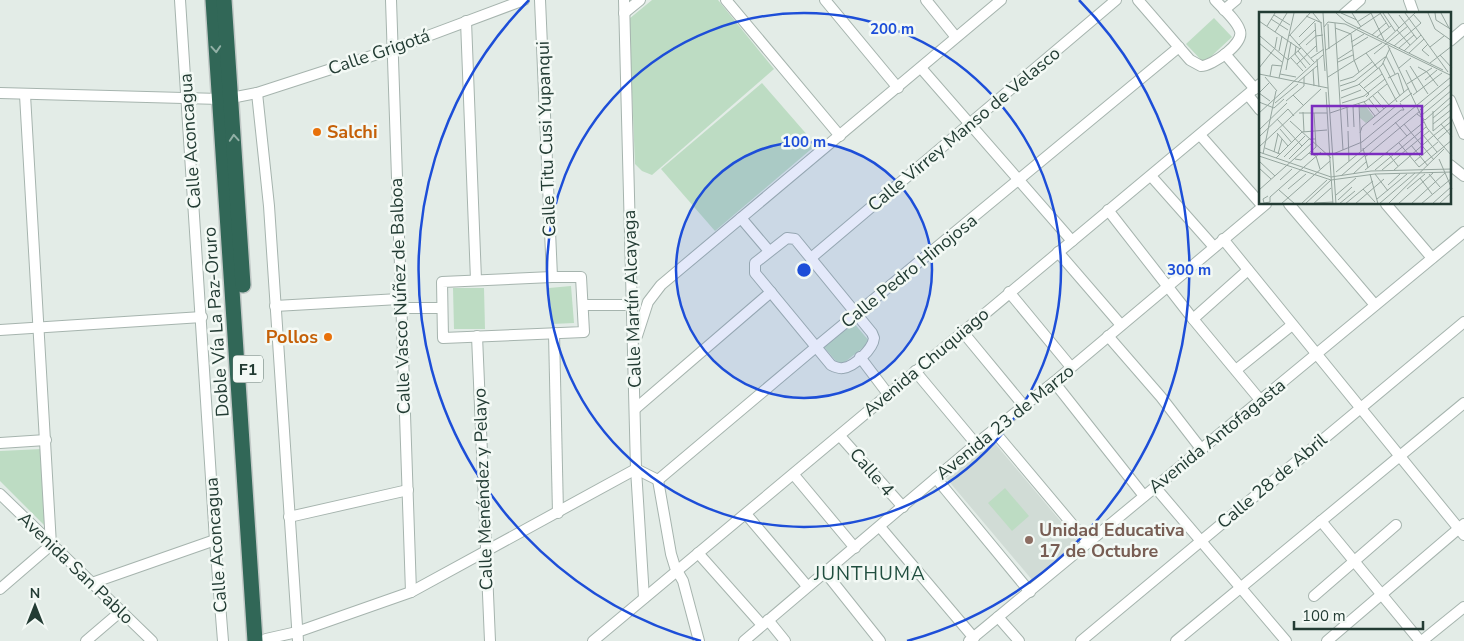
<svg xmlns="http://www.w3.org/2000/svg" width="1464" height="641" viewBox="0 0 1464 641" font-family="'Nunito Sans',sans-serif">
<rect width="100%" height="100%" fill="#e3ece7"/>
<polygon fill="#d1dcd6" points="993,441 1079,543 1033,581 947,479"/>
<g fill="#bddcc3">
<polygon points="652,0 718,0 774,69 652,175 642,171 635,164 629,19"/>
<polygon points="1214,18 1232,37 1204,63 1186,44"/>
<polygon points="762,83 816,145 715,231 661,169"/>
<polygon points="571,286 574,323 552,324 549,288"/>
<polygon points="453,288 484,288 485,329 454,329"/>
<polygon points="853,322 870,342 840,366 824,347"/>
<polygon points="42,449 46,527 0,481 0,451"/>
<polygon points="1005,488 1029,516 1012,531 988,503"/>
</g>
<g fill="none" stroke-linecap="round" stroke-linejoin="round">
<g stroke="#a6b4ae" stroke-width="12">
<g id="minor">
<polyline points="180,0 215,540 223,641"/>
<polyline points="391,0 411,592"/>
<polyline points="540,0 552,277"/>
<polyline points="624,0 636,469 644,598"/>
<polyline points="726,0 840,136"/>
<polyline points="825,0 898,88"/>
<polyline points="926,0 955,36"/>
<path d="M 1138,0 L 1190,60 L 1201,66 C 1212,66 1244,44 1240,31 C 1237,20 1222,8 1215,0"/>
<polyline points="1409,0 1414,14"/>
<polyline points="1224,10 1236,0"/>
<polyline points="624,13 640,0"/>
<polyline points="1344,14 1360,0"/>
<polyline points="466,21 476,280"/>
<polyline points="1450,41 1464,29"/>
<polyline points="1225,54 1255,89"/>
<polyline points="921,68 1072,241"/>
<polyline points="0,93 220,99"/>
<polyline points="257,93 269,206 298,641"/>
<polyline points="1248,95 1260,110"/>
<polyline points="231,98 257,93 393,49 524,0"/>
<polyline points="1450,100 1464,134"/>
<polyline points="1200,135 1260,203"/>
<polyline points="1450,165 1464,176"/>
<polyline points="1151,176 1214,247"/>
<polyline points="1289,204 1375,305"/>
<polyline points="1386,204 1432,258"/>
<polyline points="1108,210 1193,319 1261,401"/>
<polyline points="741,218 769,251"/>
<path d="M 787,238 L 795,239 L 872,333 L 874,338 C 873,349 854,367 843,368 C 839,369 835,367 831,365 L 755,273 L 755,263 Z"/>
<polyline points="1223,239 1464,535"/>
<polyline points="1058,252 1121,325"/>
<polyline points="811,258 1116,0"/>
<polygon points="552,277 581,277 584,332 443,338 442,282"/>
<polyline points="1009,292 1071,367"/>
<polyline points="584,305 632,305"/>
<polyline points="275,306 399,299"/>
<polyline points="400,308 441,308"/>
<polyline points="1193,319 1248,270"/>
<polyline points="0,330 202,317"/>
<polyline points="962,331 1024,406"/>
<polyline points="554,333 558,513"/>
<polyline points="477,336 490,641"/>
<polyline points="637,336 648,302 661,285 1001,0"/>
<polyline points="1108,336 1161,397 1202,450"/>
<polyline points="860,357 888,394"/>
<polyline points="1236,370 1292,325"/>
<polyline points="915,371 976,444"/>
<polyline points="1054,382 1144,496"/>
<polyline points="635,409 771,292"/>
<polyline points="993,430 1088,543"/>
<polyline points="840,436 903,507"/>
<polyline points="0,443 46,440"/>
<polyline points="794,475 855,548"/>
<polyline points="936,478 1030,592"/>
<polyline points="658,480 671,554 675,567 683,581 699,641"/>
<polyline points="1155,487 1286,641"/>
<polyline points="0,494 152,641"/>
<polyline points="746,514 807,586"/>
<polyline points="289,517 408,490"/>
<polyline points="1321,521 1420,641"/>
<polyline points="880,527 974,638"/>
<polyline points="698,553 762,625"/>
<polyline points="825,572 880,641"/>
<polyline points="92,583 215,540"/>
<polyline points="0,589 51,545 25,95"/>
<polyline points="1314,596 1396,525"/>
<polyline points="998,617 1019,641"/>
<polyline points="768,620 785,641"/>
<polyline points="266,639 297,632 411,592 636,469 658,480 816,347 1179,47"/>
<polyline points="86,641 120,612"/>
<polyline points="593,641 1260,84"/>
<polyline points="744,641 976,444 1054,382 1266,204"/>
<polyline points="969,641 1464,232"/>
<polyline points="1081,641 1464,322"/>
<polyline points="1176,641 1464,403"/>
<polyline points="1327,641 1464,524"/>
<polyline points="1422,641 1464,607"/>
</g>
</g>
<g stroke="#c1c8c6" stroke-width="18">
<g id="highway">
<polyline points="213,0 255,641"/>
<polyline points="224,0 243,285"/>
</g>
</g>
<use href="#minor" stroke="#fff" stroke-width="10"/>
<use href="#highway" stroke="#316757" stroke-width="15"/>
</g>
<defs><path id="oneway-chevron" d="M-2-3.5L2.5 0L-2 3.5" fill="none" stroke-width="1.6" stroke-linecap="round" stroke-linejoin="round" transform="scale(1.25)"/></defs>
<g stroke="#92b0a6">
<use href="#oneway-chevron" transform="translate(216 49) rotate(86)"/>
<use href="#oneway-chevron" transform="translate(234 138) rotate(-94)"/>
</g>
<circle cx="804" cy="270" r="128" fill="#1d4ed8" fill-opacity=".12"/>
<g fill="none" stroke="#1d4ed8" stroke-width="2.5">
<circle cx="804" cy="270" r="128"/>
<circle cx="804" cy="270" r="257"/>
<path d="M701 641A385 385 0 0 1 529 0M1079 0A385 385 0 0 1 907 641"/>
</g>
<g fill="#e8710a" stroke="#f3f9f5" stroke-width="2">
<circle cx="317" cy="132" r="5"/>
<circle cx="328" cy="337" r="5"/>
</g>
<circle fill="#8d6e63" stroke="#f3f9f5" stroke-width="2" cx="1029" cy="540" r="5"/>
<g text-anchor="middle" stroke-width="5" stroke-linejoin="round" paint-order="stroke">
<rect fill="#f3f9f5" stroke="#61756e" stroke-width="1" x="233" y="355.5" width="30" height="27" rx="4"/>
<g font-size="16" font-weight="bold" fill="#233c34">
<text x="248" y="375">F1</text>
</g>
<g font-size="18" fill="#233c34" stroke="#f3f9f5">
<text transform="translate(379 52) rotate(-19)" y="6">Calle Grigotá</text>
<text transform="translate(964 129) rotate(-40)" y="6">Calle Virrey Manso de Velasco</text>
<text transform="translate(546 139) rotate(-92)" y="6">Calle Titu Cusi Yupanqui</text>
<text transform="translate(190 141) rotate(-94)" y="6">Calle Aconcagua</text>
<text transform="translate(909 271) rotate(-39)" y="6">Calle Pedro Hinojosa</text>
<text transform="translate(400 296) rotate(-92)" y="6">Calle Vasco Núñez de Balboa</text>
<text transform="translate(632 299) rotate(-92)" y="6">Calle Martín Alcayaga</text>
<text transform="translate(216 322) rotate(-94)" y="6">Doble Vía La Paz-Oruro</text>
<text transform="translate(926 362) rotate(-40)" y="6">Avenida Chuquiago</text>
<text transform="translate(1005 422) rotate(-39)" y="6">Avenida 23 de Marzo</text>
<text transform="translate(1217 436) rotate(-39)" y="6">Avenida Antofagasta</text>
<text transform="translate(872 472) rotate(49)" y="6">Calle 4</text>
<text transform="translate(1272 481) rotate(-40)" y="6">Calle 28 de Abril</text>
<text transform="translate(483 489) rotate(-92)" y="6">Calle Menéndez y Pelayo</text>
<text transform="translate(216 545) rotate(-94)" y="6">Calle Aconcagua</text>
<text transform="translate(76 568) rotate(44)" y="6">Avenida San Pablo</text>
</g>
<g font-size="18" font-weight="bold" fill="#c56008" stroke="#f3f9f5" text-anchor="start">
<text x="327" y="138">Salchi</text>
<text x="318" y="343" text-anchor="end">Pollos</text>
</g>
<g font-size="18" font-weight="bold" fill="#785e54" stroke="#f3f9f5" text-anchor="start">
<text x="1039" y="536">Unidad Educativa<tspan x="1039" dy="21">17 de Octubre</tspan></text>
</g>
<g font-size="19" letter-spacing="1" fill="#204e3f" stroke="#f3f9f5">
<text x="870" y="580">JUNTHUMA</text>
</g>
</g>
<g transform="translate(1259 12)">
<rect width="192" height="192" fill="#e3ece7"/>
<path d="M 105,92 L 115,105 L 107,111 L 101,106 L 101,95 Z" fill="#bddcc3"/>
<path fill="none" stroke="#96a69f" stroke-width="1" d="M 54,1 L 62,11 L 66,59M 64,1 L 77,192M 77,1 L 87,10 L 184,58M 82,1 L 98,8M 93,1 L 102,15M 121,1 L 130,15M 124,1 L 136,19M 129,1 L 140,16M 146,1 L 189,60M 169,1 L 176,17 L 193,29M 176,1 L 177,8 L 193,18M 182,1 L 190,16M 15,3 L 31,13M 140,3 L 158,27M 47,4 L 63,11M 12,7 L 29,18M 0,9 L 41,37M 98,10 L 112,1 L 125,28M 56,11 L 58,40M 76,11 L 84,138M 69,12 L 70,37M 8,14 L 16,1M 65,15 L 69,10 L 86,12 L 191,63M 76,16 L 92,22 L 95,48 L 100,60M 138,18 L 151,33M 16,20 L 28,1M 31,23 L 55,50M 113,23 L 127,11M 1,24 L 29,48 L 42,36M 30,24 L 51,1M 40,25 L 56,9M 118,25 L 132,14M 126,29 L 156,1M 92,30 L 105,22M 0,31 L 23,50M 169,32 L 163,38 L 170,44M 40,33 L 56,18M 47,33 L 57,24 L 64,23M 37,34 L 36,42 L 47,56M 129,34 L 168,116 L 193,144M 135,34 L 162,11 L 154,2M 93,35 L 109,25M 171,35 L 185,24M 140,36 L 155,23M 67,38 L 122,1M 20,39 L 23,24M 39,39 L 51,53M 145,39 L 162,23M 107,41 L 119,57M 150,41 L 165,27M 115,42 L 149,14M 181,43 L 193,56M 127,44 L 136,62M 32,46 L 44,59M 52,46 L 65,37M 58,47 L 60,75M 79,47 L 93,38M 79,50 L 94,43M 124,51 L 141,84M 171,51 L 193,34M 38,52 L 57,34M 151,54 L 169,82M 159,55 L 168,60 L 179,74M 0,56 L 16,36 L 18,25M 120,56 L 138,90M 140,56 L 152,46M 54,57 L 55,74M 27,58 L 32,30M 147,58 L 158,80M 0,62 L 69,76M 21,62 L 37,65M 11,64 L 13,53 L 23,54M 6,65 L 18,79M 69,65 L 123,31M 20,66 L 35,1M 129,66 L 139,61 L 145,80M 166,68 L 178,58M 81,69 L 94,65 L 113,50M 39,70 L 58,54M 10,71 L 0,81 L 11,89M 100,72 L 110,82 L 107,85M 148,72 L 173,56M 81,74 L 96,69 L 126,45M 105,76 L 123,62M 82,79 L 99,73 L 123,53 L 131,36M 119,80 L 130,93M 34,83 L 45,94M 154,83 L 183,61M 114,84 L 125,97M 82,86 L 102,78M 110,87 L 121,101M 27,89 L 45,74 L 45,65M 0,90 L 15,96 L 25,87M 105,90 L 116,104M 141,90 L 153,81M 16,91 L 39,72M 83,91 L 105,84 L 126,67M 100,92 L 102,139M 94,94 L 95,115M 88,96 L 89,115M 161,98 L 193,71M 174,99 L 174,119M 44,100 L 45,120M 0,101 L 64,43M 40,101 L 68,101M 71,101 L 107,89 L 128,72M 158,102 L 166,108 L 193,84M 163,103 L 193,78M 174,106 L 193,90M 18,107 L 43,134M 31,109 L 72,146M 136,110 L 148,124M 145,112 L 175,148M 174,112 L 193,97M 182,112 L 193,125M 114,113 L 138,93M 21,117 L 33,131M 0,118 L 28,91M 89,119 L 90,149M 174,119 L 193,103M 18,121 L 29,134M 101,121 L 103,115 L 150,76M 164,123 L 178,140M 1,124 L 29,97 L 35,104M 174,124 L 193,109M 178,128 L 193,115M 140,131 L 160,155M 152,133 L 169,154M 0,135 L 62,77M 6,136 L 21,142M 104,136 L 109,156M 0,140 L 72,165 L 112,159 L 193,157M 15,140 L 19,122M 128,140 L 139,154M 50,141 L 57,144 L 61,157M 4,142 L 17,79M 19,142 L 23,127M 74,142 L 103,130 L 142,98 L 145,98 L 141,91M 0,144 L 72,168 L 116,162 L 193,160M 25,145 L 46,124M 106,145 L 161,99M 17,146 L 43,120 L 68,118M 30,147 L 50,127 L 57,127M 36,147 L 42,148 L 57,135 L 55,101M 180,147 L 193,177M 0,149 L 16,164M 71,149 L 74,192M 156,149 L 179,130M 160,155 L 193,128M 0,156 L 12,167M 106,158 L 165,110M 116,158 L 167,115M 123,158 L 170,119M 135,158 L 174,124M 77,160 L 192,65M 94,162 L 108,149M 111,162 L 119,192M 116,162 L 129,179M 170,162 L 181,175M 82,164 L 106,143M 161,166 L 173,182M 21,168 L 33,157M 129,173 L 141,162M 29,177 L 47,162M 104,177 L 116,190M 148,177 L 166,162M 0,178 L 53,131M 20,178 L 36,192M 77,183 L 97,166M 9,184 L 4,187 L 5,191 L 11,190 L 11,185M 11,185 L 62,140M 118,187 L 148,162M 79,188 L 93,175M 56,191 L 74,190M 22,192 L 71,149 L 67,80M 42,192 L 68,168M 46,192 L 72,168M 54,192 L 72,176M 80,192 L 96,179M 86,192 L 114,169M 96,192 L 125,167M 120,192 L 156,161M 129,192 L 185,137M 139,192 L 174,161M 152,192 L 186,161M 162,192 L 193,166M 173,192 L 192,175M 180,192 L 193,180"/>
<path fill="#7b2cbf" fill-opacity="0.15" stroke="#7b2cbf" stroke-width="2.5" d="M 53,94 L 163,94 L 163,142 L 53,142 Z"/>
<rect width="192" height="192" fill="none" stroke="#233c34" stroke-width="2.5"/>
</g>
<circle cx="804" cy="270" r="8" fill="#1d4ed8" stroke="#f3f9f5" stroke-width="2.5"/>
<g font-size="15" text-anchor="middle" font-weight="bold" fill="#1d4ed8" stroke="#f3f9f5" stroke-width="5" stroke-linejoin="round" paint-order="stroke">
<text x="892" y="34">200 m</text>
<text x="804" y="147">100 m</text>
<text x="1189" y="275">300 m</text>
</g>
<g transform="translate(35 606)" stroke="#f3f9f5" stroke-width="4" paint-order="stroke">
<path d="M0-4L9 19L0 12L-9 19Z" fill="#233c34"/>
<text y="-8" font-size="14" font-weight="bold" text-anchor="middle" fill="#233c34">N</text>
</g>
<path d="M1294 621v8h129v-8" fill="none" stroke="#233c34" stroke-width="2.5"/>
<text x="1302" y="621" font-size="15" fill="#233c34" stroke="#f3f9f5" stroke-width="4" paint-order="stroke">100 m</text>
</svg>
